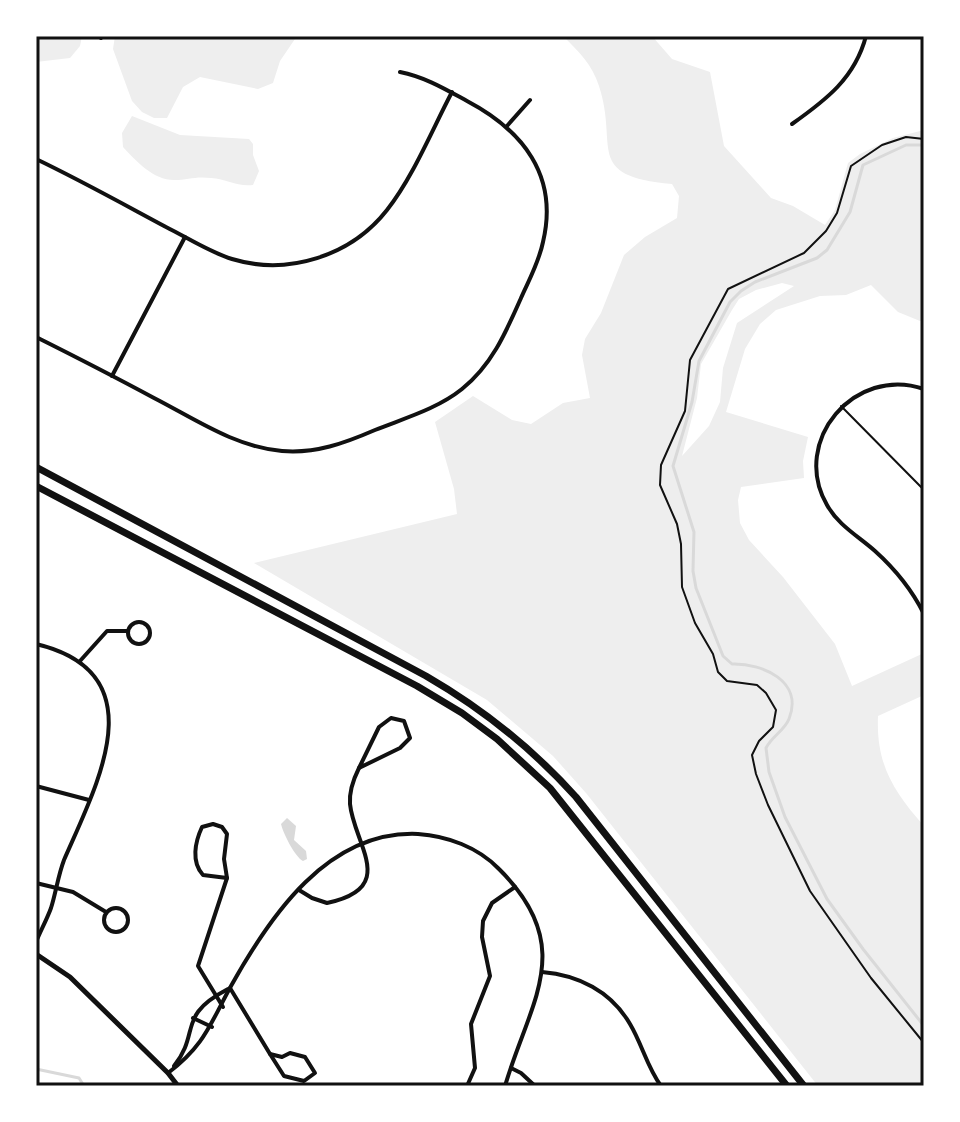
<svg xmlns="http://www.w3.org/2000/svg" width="960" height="1122" viewBox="0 0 960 1122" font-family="Commissioner,sans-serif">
<rect width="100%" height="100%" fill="#fff"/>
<g fill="#eee" fill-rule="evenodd">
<polygon points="82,36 80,46 70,58 36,62 36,37"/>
<polygon points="115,36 297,36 280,61 273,83 258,89 200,77 183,87 167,118 154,118 142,112 132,101 113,49"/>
<path d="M 563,36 L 652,36 L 672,59 L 710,72 L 724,146 L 771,198 L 793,206 L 825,225 L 835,210 L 848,163 L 860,154 L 893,138 L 924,130 L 924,320 L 920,321 L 898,312 L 871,285 L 846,295 L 820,296 L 776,310 L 760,324 L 745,349 L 726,412 L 808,437 L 803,461 L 804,478 L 741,487 L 738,500 L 740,523 L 749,540 L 783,577 L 835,644 L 852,686 L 924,653 L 924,695 L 878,716 C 876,764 893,791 924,826 L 924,1086 L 818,1086 L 586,793 L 553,756 L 487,700 L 254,563 L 457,514 L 454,489 L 435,422 L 473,396 L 512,420 L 531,424 L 563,403 L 590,398 L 582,355 L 585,339 L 601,313 L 624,255 L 645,237 L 677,218 L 679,196 L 672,184 C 583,176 619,147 599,86 C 592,64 579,52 563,36 ZM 782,283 L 794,286 L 737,323 L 723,368 L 720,402 L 709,426 L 682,456 L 697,398 L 701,364 L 732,310 L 739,299 L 756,290 Z"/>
<path d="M 132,116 L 180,135 L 249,139 L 253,144 L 253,155 L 259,171 L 253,185 C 237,187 227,179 211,178 C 195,176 188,180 174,180 C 153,180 136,161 123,147 L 122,133 Z"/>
</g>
<path fill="#d9d9d9" d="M 287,818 L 296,826 L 294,840 L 306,851 L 307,859 L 303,861 C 295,857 283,833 281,824 Z"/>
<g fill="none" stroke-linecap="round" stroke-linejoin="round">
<g stroke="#d9d9d9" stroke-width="3">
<path d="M 924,145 L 906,145 L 863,165 L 850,212 L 827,250 L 817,258 L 755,282 L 741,291 L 730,302 L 699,361 L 692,402 L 673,466 L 694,532 L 693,571 L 696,588 L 723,656 L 732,664 C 762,663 804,681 789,719 C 784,731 772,736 766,748 L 769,772 L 785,817 L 827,899 L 863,949 L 924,1026"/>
<polyline points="36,1069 79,1078 84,1086"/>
</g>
<polyline stroke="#111" stroke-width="2" points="924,139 906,137 882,145 851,166 837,213 826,231 804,253 728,289 690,360 685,411 661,465 660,485 677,524 681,544 682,587 695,623 713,654 718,672 727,681 757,685 766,693 776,710 773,727 759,741 752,755 756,774 768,805 810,891 871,978 924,1043"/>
<polyline stroke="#111" stroke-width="2" points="841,406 924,490"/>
<g stroke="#111" stroke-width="4">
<polyline points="99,36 101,38"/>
<path d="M 792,124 C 826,100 855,78 866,36"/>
<polyline points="507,126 530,100"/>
<path d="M 36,159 C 80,180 123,204 166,227 C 188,238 209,252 232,259 C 288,276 351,256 387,210 C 413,177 432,130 452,92"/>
<path d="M 36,337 C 76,357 115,377 154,398 C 195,419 235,447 282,451 C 315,454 345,443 375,430 C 405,418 437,409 462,389 C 492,365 506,332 521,298 C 529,280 539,262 543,242 C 559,175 522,130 467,101 C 445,89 425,77 400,72"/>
<polyline points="112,376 185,237"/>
<path d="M 924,389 C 855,365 790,441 827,505 C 838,525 858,536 875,551 C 895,569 912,590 924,614"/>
<circle cx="139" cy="633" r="11"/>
<path d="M 36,644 C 158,673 97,784 64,860 C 58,876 56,892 51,908 C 47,919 41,930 36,942"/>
<polyline points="80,661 107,631 128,631"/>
<polygon points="391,718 404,721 410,738 400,748 359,768 379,727"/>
<polyline points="36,786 89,800"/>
<path d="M 213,824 L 222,827 L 227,834 L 224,859 L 227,878 L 203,875 C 191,862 195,842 202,827 Z"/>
<polyline points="36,883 73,892 106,912"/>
<path d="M 299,890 L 312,898 L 327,903 C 399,888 354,845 350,804 C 349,791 353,780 359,768"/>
<circle cx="116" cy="920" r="12"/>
<path d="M 542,972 C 578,975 611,991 630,1024 C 642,1044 647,1067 661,1086"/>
<polyline points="230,988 270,1054"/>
<polyline points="223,1007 198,966 227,878"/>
<polyline points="193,1018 212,1027"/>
<polygon points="290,1053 305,1057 315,1073 304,1081 284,1076 270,1054 282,1057"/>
<path d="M 174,1066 C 201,1032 176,1016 228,989"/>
<polyline points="511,1068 521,1073 535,1086"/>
<path d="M 168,1073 C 205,1045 210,1024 231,986 C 270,916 328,830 418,834 C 447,836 478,847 499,869 C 578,947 530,1001 505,1086"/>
<polyline points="467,1086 475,1068 471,1024 490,976 482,937 483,921 492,903 515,887"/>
</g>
<polyline stroke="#111" stroke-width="5" points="36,954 70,977 168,1073 178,1086"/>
<g stroke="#111" stroke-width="7">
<path d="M 36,467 L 426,676 C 483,709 532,748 576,797 L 804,1086"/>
<polyline points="36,486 417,686 462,713 497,739 550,788 787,1086"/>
</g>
</g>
<rect width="960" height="1122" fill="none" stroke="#ffffff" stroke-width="76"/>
<rect x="38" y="38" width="884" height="1046" fill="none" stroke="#111" stroke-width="3"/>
</svg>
